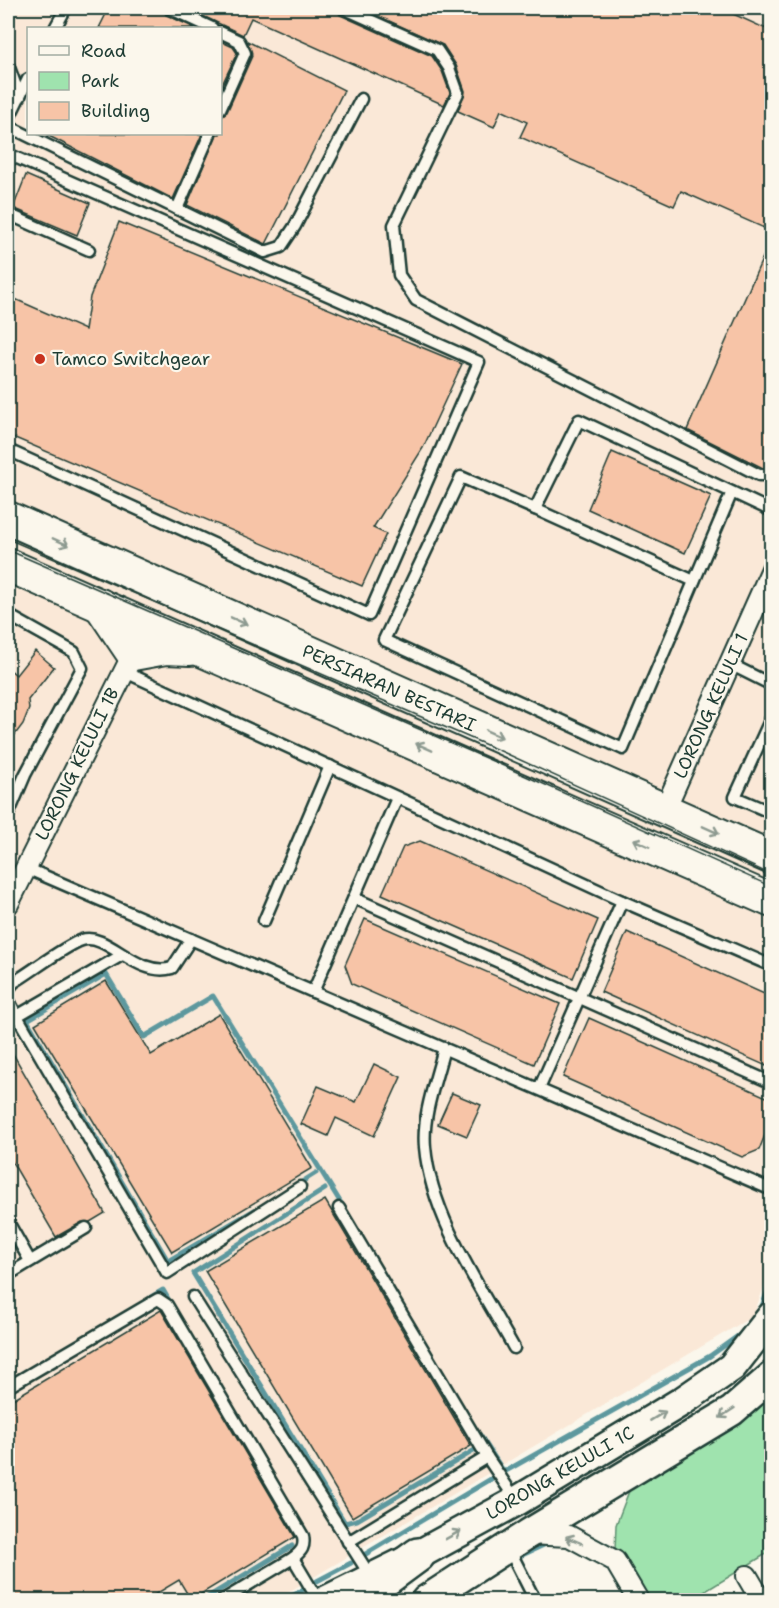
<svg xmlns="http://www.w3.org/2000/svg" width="779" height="1608" viewBox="0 0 779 1608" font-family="'Shantell Sans',sans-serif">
<rect width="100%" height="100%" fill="#fbf7ec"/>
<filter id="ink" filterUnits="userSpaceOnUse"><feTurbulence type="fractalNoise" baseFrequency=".0167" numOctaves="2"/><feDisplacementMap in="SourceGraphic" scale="12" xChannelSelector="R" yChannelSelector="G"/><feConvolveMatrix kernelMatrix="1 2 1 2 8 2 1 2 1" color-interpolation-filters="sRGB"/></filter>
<g filter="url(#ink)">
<path fill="#fae8d7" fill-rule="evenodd" d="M 8,8 L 771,8 L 772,1266 L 753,1316 L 275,1600 L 8,1600 ZM 28,28 L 220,28 L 220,134 L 28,134 Z"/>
<polygon fill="#9fe3ae" stroke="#5f9071" stroke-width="1.5" points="771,1392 771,1551 691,1600 645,1600 615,1551 616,1525 631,1486"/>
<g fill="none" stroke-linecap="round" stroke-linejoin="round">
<g stroke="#5d989e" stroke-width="5">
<polyline points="297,1185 316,1173"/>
<polyline points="325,1189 193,1273 345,1523 357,1520 480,1447"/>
<polyline points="767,1200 772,1213"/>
<polyline points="258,1208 168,1261 27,1020 106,974 144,1037 213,996 344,1208"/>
<polyline points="151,1297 163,1290 171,1304"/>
<polyline points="760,1312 772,1280"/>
<polyline points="480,1435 504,1472 710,1356 742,1333"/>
<polyline points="364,1555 491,1479"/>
<polyline points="520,1556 548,1543"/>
<polyline points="317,1581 351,1563"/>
<polyline points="203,1600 292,1546"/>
<polyline points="285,1600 303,1590"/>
</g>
</g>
<g fill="#f7c4a7" stroke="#1f3d34" stroke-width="1.5">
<polygon points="109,8 162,8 166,15 195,28 99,28"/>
<polygon points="186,8 336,8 340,15 432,56 442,71 450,93 444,105 251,18 243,35"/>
<polygon points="360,8 720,8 771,31 771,231 681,191 674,206 520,137 527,122 501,110 494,127 458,111 465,91 456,65 443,45"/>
<polygon points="220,41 233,47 237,53 220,89"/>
<polygon points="247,41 344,90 266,244 187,205 217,134 220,134 220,116 227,112 252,56"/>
<polygon points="45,134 202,134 173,199"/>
<polygon points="26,175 90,203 77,235 13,208"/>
<polygon points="119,222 462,364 423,448 373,528 386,534 362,586 8,435 8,296 85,330 90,297"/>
<polygon points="771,239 771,462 769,468 763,468 687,430"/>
<polygon points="612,452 711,496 685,553 588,509"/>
<polygon points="35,651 54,667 28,700 29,709 23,724 8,744 8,668 16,675"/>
<polygon points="420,841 598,920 573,978 382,894 403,847"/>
<polygon points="365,919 560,1004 534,1064 352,984 345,965"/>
<polygon points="627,932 771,997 771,1068 601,992"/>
<polygon points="106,981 151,1055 219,1014 312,1168 172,1252 35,1024"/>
<polygon points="589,1018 771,1099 771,1120 759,1150 742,1157 563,1077"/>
<polygon points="8,1045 105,1213 90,1222 82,1222 56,1237 8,1155"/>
<polygon points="374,1064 401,1077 374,1136 336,1118 328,1136 301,1124 318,1086 356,1102"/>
<polygon points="452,1093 481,1105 467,1136 438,1124"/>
<polygon points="325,1200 471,1446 352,1517 205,1271"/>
<polygon points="161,1310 295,1537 191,1600 179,1580 154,1595 157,1600 8,1600 8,1402"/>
</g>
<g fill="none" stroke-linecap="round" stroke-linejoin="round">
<g stroke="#1f3d34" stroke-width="15">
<g id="lane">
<polyline points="169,8 212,28"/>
<polyline points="343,8 437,50 449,68 458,93 394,225 399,275 416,300 759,475 772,475"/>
<polyline points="55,28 66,8"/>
<polyline points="220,32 239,41 245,53 220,109"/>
<polyline points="8,65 20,97"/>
<polyline points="8,120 28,79"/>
<polyline points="8,126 265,252 281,247 295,226 361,99"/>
<polyline points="8,154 479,362 369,615 8,450"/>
<polyline points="177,209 210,134"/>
<polyline points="8,214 89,250"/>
<polyline points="732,492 623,749 384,640 461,477 535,509 579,420 772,511"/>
<polyline points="535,509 694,581"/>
<polyline points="8,615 74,652 82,668 25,775 8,815"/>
<polyline points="730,664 772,685"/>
<polyline points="123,671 622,901 772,966"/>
<polyline points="772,716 735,797 772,813"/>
<polyline points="26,868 772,1190"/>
<polyline points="354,898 772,1083"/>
<polyline points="264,921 330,766"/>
<path d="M 8,989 L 14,982 C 31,972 66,945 82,940 C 108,932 136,978 172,968 L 191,939"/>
<polyline points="8,991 8,999 17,1016 167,1273 300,1187"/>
<polyline points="313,992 397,798"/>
<polyline points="17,1016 122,955"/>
<path d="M 444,1048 C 436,1080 422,1115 425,1147 C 431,1217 481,1288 514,1348"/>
<polyline points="539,1089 622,901"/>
<polyline points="339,1208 487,1457 516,1500"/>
<polyline points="8,1222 30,1261"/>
<polyline points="11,1273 86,1228"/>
<polyline points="193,1297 371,1577"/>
<path d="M 8,1387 L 158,1299 L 167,1305 L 303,1536 C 305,1547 302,1551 293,1558 L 223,1600"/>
<polyline points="348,1542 487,1457"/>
<polyline points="508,1547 535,1600"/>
<polyline points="293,1558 318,1600"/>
</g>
</g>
<g stroke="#1f3d34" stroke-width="24">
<g id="street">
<polyline points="665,809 772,569"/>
<polyline points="8,904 138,644"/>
<polyline points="528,1534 569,1536 615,1561 638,1600"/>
<polyline points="747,1576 761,1600"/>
</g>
</g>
<g stroke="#1f3d34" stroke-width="33">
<g id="secondary">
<polyline points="327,1600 418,1555 517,1501 681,1402 732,1367 772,1316"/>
<polyline points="426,1600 528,1534 732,1411 772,1376"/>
</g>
</g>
<g stroke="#1f3d34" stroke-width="36">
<g id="primary">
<polyline points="8,518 772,858"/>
<polyline points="8,565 772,901"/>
<polyline points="100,605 133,654 166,648 190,649"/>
</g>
</g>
<g stroke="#1f3d34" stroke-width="38">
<polyline id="highway" points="357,1600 418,1555"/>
</g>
<use href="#lane" stroke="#fbf7ec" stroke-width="10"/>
<use href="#street" stroke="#fbf7ec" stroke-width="20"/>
<use href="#secondary" stroke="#fbf7ec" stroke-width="28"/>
<use href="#primary" stroke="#fbf7ec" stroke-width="32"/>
<use href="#highway" stroke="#fbf7ec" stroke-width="33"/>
<g stroke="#1f3d34" stroke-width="1.5">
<polyline points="8,539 505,753 772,875"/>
<polyline points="8,550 497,763 772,887"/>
</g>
</g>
<defs><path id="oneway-shaft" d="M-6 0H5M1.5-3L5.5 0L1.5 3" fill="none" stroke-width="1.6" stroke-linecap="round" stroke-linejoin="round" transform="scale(1.5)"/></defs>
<g stroke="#8d9a90">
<use href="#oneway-shaft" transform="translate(61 542) rotate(24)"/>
<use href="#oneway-shaft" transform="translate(239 621) rotate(24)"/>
<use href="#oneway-shaft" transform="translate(494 734) rotate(24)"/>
<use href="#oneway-shaft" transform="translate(424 747) rotate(-156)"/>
<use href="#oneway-shaft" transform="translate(711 830) rotate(24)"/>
<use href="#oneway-shaft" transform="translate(641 843) rotate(-156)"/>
<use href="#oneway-shaft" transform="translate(727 1413) rotate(147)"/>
<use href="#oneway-shaft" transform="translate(658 1416) rotate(-31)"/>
<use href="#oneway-shaft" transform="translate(453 1535) rotate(-29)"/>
<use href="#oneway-shaft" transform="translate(574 1540) rotate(-157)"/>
</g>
</g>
<circle fill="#c8321e" stroke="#fbf7ec" stroke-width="2" cx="40" cy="359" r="6"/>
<g text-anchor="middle" stroke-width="4.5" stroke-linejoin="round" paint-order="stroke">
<g font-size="18" fill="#1f3d34" stroke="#fbf7ec" text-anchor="start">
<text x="52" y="365">Tamco Switchgear</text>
</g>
<g font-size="18" fill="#1f3d34" stroke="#fbf7ec">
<text transform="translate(389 688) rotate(24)" y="6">PERSIARAN BESTARI</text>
<text transform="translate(711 706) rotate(-66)" y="6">LORONG KELULI 1</text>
<text transform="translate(77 764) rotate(-64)" y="6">LORONG KELULI 1B</text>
<text transform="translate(560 1473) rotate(-30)" y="6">LORONG KELULI 1C</text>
</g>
</g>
<rect width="779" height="1608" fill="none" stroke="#fbf7ec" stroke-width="30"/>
<rect x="15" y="15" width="749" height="1578" fill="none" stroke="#1f3d34" stroke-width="2" filter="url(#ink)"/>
<rect x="27" y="27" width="195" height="108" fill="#fbf7ec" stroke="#a3ada2" stroke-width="1.5"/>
<rect x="39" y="46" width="30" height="9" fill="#fbf7ec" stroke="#a3ada2" stroke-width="1.5"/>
<text x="81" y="57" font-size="18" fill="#1f3d34">Road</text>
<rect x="39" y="72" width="30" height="18" fill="#9fe3ae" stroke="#a3ada2" stroke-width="1.5"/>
<text x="81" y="87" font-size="18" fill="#1f3d34">Park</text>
<rect x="39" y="102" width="30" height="18" fill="#f7c4a7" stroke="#a3ada2" stroke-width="1.5"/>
<text x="81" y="117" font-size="18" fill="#1f3d34">Building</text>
</svg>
